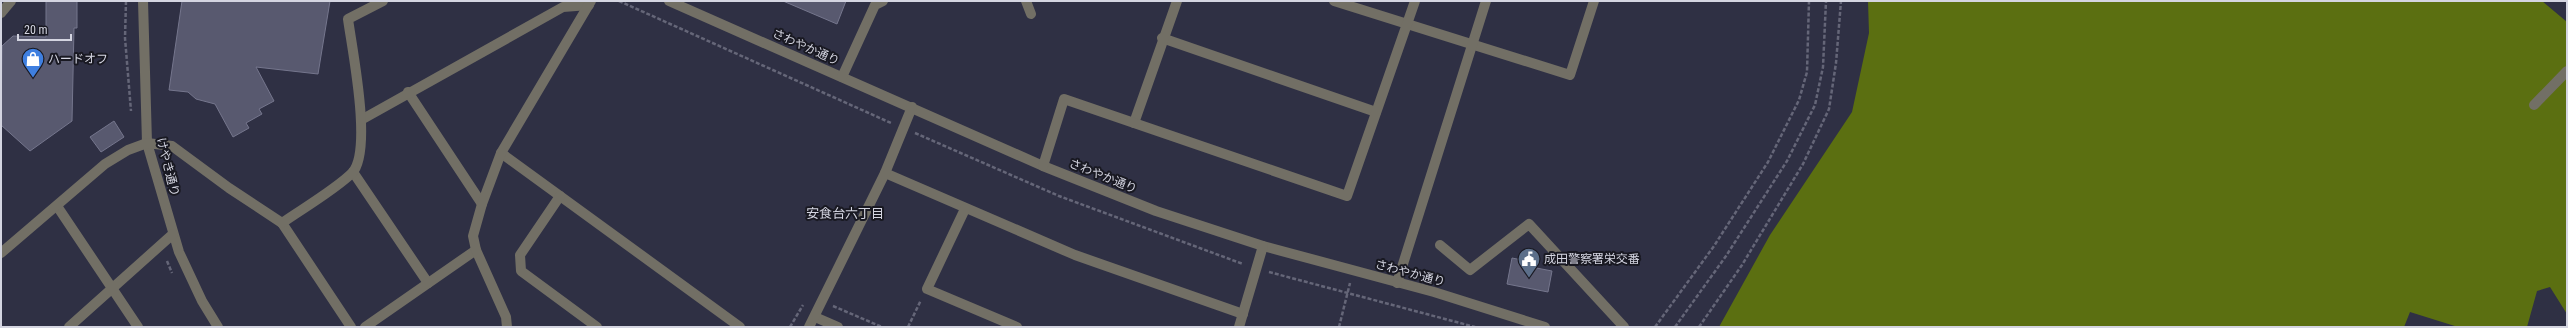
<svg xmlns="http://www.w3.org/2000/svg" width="2568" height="328" viewBox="0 0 2568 328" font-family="'Roboto Condensed','Noto Sans JP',sans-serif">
<rect width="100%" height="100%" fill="#2f3044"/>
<polygon fill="#5b6f11" points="1868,1 2542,1 2567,22 2567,314 2550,287 2537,291 2527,327 2458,327 2410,312 2404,327 1719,327 1770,235 1852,112 1869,33"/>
<g fill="#58596f" stroke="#75768d">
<polygon points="46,1 77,1 77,28 74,28 72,121 30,151 1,125 2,46 13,36 46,37"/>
<polygon points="182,1 330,1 318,74 256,67 274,101 259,109 262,114 246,123 249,128 233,137 215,104 196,99 188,92 169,90"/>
<polygon points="783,1 846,1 837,24"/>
<polygon points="114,121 124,137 101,152 90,137"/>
<polygon points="1512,258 1527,261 1526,266 1552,271 1548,292 1507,284"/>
</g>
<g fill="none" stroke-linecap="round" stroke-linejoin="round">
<g stroke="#656678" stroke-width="2.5" stroke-dasharray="4 2" stroke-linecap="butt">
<polyline points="126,1 125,38 131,111"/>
<polyline points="619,1 891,123"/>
<polyline points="915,133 1059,196 1243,264"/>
<polyline points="167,261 172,273"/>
<polyline points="1269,272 1475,327"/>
<polyline points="833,306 882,327"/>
<polyline points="790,327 803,305"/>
<polyline points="908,327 921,300"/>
<polyline points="1339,327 1350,283"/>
<polyline points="1655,327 1714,246 1768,162 1799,100 1807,72 1809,1"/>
<polyline points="1675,327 1726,256 1787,161 1815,105 1823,67 1826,1"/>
<polyline points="1699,327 1742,265 1803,164 1829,109 1836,63 1841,1"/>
</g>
<g stroke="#726f65" stroke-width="10">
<polyline points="143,1 147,143 179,252 202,301 218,327"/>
<polyline points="669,1 1043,166 1156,211 1263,246 1434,292 1545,327"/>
<polyline points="1026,1 1031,14"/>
<polyline points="1334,1 1570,75 1594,1"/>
<polyline points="1,13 11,1"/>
<polyline points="1162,38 1376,112"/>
<polyline points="842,77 875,5 883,1"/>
<polyline points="408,92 482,204"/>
<polyline points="2534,105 2567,71"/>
<polyline points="361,120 563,7 589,5"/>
<polyline points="1134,123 1177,1"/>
<polyline points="501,153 740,327"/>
<polyline points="1043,166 1064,99 1347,196 1415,1"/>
<polyline points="353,172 428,283"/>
<polyline points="885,173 1075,255 1243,314"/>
<polyline points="560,196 520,255 521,271 597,327"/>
<polyline points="57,206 138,327"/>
<polyline points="965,209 927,289 1017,327"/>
<polyline points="282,223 351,327"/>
<polyline points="1440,245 1470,270 1529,224 1624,327"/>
<path d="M 1,253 L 105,164 L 128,150 L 147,143 L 172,146 L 229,188 L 282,223 C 302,209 336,189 352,173 C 373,151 352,49 348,19 L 383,1"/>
<polyline points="1397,283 1486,1"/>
<polyline points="815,317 838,327"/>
<polyline points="69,327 173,234"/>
<polyline points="365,327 476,250"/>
<polyline points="507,327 506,317 476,250 473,236 482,204 501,153 591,1"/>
<polyline points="809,327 885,173 912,107"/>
<polyline points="1239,327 1263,246"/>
</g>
</g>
<defs>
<g id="shop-pin" transform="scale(1.15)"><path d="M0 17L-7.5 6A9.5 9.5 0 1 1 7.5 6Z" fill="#3f7fe0" stroke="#191922"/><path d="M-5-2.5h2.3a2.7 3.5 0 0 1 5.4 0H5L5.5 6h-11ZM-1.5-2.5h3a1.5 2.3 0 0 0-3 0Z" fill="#fff"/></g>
<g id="civic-pin" transform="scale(1.15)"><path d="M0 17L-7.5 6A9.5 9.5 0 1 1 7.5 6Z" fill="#5c6f8a" stroke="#191922"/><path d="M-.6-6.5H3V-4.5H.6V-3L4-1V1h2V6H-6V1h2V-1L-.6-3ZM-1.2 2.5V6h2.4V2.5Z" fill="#fff"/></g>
</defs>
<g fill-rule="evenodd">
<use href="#shop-pin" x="33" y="59"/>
<use href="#civic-pin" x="1529" y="259"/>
</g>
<g text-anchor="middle" stroke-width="4" stroke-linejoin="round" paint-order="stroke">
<g font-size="12" fill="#d4d5e1" stroke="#191922">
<text transform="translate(806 47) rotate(24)" y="4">さわやか通り</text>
<text transform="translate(168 167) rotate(76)" y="4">けやき通り</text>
<text transform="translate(1103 176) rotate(22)" y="4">さわやか通り</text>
<text transform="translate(1410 273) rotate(15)" y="4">さわやか通り</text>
</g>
<g font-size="12" fill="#d4d5e1" stroke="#191922" text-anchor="start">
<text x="48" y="63">ハードオフ</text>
<text x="1544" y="263">成田警察署栄交番</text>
</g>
<g font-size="13" fill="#d4d5e1" stroke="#191922">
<text x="845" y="218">安食台六丁目</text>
</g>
</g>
<rect width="2568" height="328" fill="none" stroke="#d4d5e1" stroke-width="4"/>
<path d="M18 34v6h53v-6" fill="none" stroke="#d4d5e1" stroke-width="2"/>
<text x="24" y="34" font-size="12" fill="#d4d5e1" stroke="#191922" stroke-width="3" paint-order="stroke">20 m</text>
</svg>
